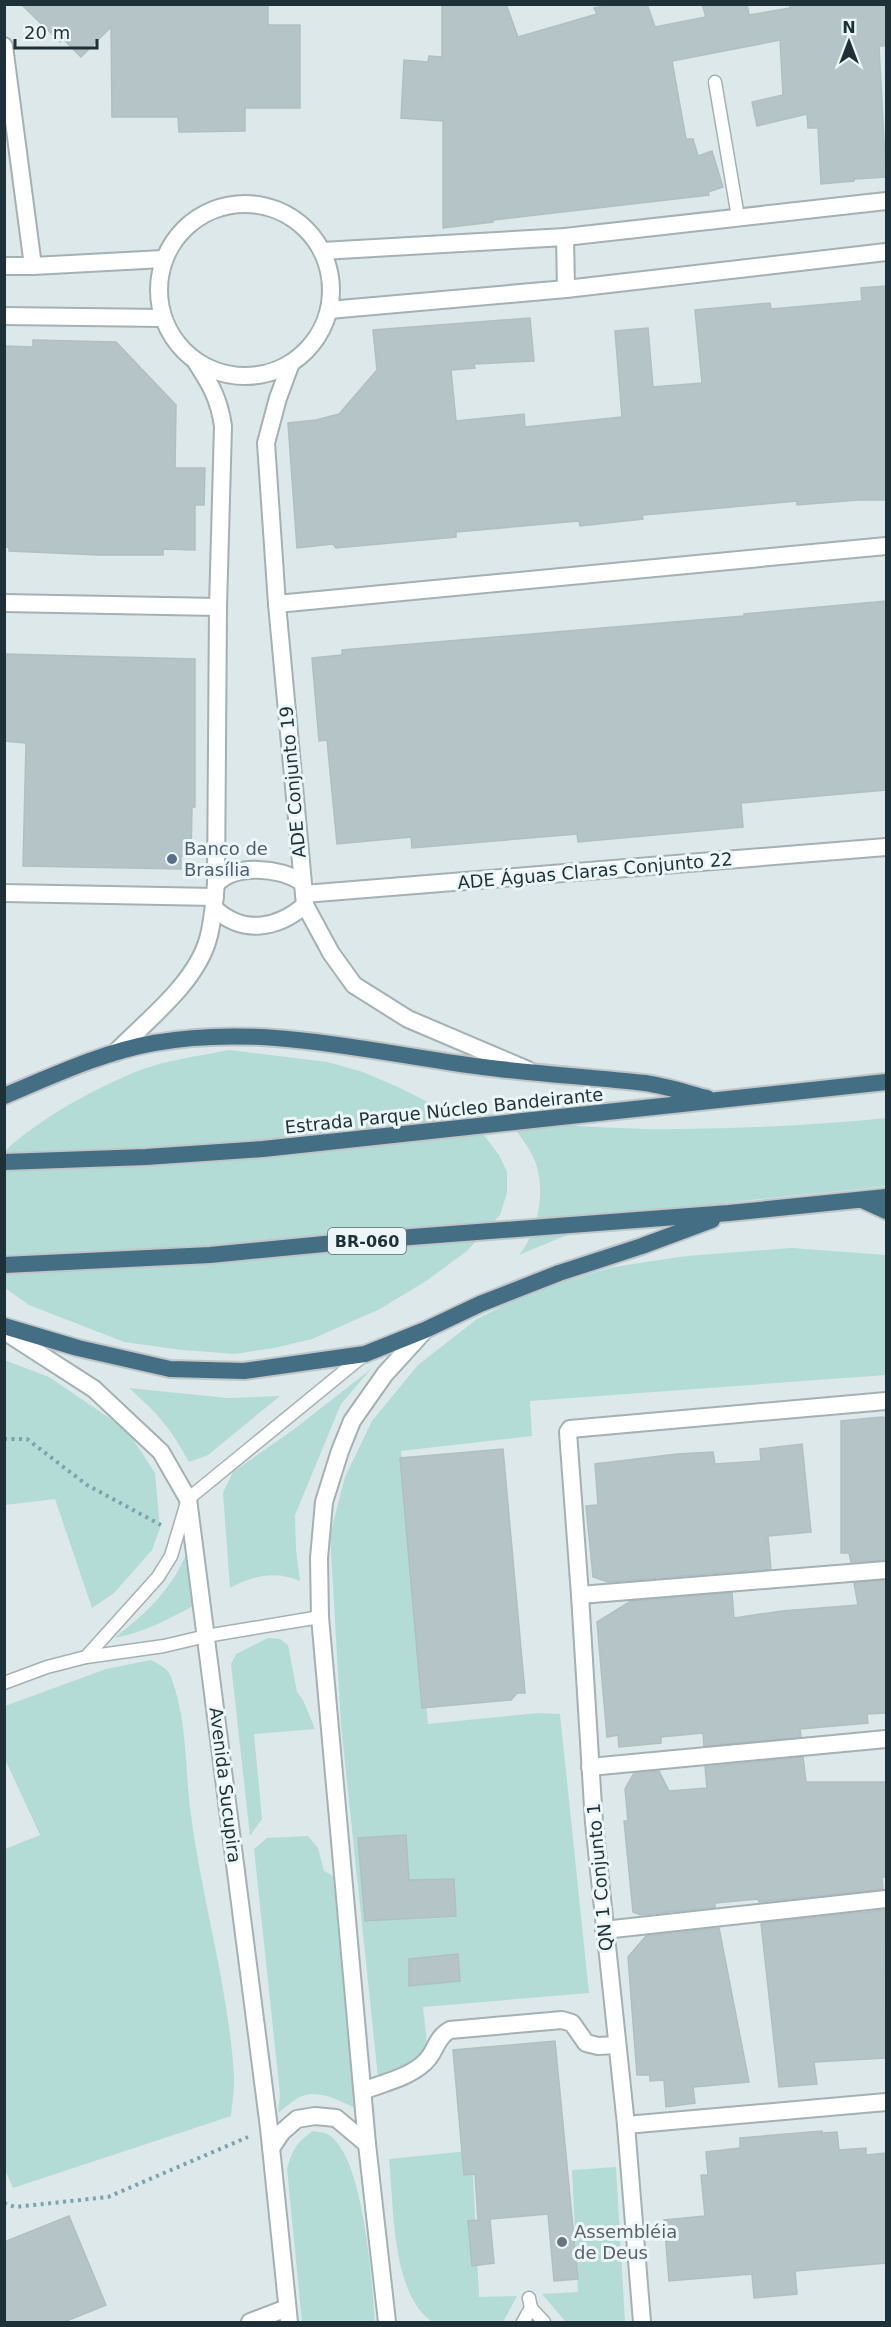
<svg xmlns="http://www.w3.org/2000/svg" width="891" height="2327" viewBox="0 0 891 2327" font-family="'DejaVu Sans',sans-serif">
<rect width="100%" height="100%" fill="#dce8ea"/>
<g fill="#b4dcd6">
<path d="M 229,1050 L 327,1062 L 363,1072 L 398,1087 L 462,1119 L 480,1130 L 499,1155 L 507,1172 L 507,1193 L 500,1215 L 467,1251 L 426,1281 L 380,1309 L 312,1339 L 274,1348 L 235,1354 L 182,1350 L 124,1342 L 29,1305 L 5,1288 L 5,1151 C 39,1118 107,1081 152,1066 C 177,1059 203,1055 229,1050 Z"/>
<path d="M 886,1118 L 886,1186 C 787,1198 684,1202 587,1229 C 564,1235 541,1246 519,1255 C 539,1231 546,1190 535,1161 C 529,1147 518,1133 509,1121 C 566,1125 623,1130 679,1129 C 748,1128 818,1125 886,1118 Z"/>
<polygon points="792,1248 886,1255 886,1375 530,1401 532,1436 401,1451 428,1724 539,1713 560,1714 589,1993 423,2007 430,2071 378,2077 341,1725 330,1535 345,1477 372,1421 418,1365 477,1319 513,1301 563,1282 613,1267 686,1256"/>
<polygon points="4,1360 49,1377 127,1430 155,1473 160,1528 152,1550 114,1593 92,1608 55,1499 5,1505"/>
<path d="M 371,1369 L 341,1404 L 295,1515 L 296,1550 L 300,1581 C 276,1570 252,1576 230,1588 L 223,1493 L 233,1472 L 293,1430 Z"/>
<path d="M 129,1388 L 228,1398 L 280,1396 L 208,1455 L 189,1462 C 170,1427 158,1414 129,1388 Z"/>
<path d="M 187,1552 L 195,1605 C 169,1619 143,1633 114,1638 C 145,1615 173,1588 187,1552 Z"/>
<polygon points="268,1638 280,1639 288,1645 297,1692 303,1700 315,1729 254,1734 262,1819 250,1836 231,1664 236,1654"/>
<path d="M 151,1660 C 159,1665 167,1667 171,1677 C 187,1719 185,1764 190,1808 C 201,1897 228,1984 234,2075 C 235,2088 232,2102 231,2116 L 13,2188 L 4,2167 L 5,1849 L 40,1835 L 5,1759 L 5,1706 L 106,1669 Z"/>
<path d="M 308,1836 L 318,1848 L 324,1871 L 333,1876 L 357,2109 C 341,2101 319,2089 302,2096 C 294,2099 285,2108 278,2113 L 280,2094 L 254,1849 L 267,1838 Z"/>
<path d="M 313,2131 C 317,2132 323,2132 327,2134 C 364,2153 372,2283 375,2322 L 302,2322 L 287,2169 C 293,2149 296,2143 313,2131 Z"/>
<path d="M 468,2151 L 473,2174 L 479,2297 L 517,2296 L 503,2322 L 433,2322 C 391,2296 394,2204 389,2159 Z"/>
<polygon points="616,2167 625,2322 566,2322 542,2294 578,2292 572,2170"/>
</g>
<g fill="#b5c4c7" stroke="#afc0c3" stroke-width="1.5">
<polygon points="21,4 268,4 268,25 300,25 300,108 245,108 245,131 179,132 178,117 112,117 111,27 81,57 63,39 60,42"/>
<polygon points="442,4 506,4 518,37 597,14 594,8 614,4 647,4 655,27 706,17 702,4 747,4 749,15 790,8 790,4 886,4 886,46 879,46 886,177 854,179 854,181 821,184 818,128 808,128 807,114 757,126 752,102 783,95 780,40 672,61 686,139 693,139 698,156 712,151 723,187 708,192 709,195 493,220 493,222 443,228 443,121 401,118 404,60 428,62 429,56 442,57"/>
<polygon points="886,286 886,500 858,500 797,505 797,501 655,514 642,515 643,519 580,526 579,521 456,532 456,537 336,548 333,544 297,548 288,423 316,420 339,414 377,370 373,330 530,318 534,361 474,364 475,368 451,370 456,421 524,414 525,427 622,417 615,331 648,328 653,387 702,383 695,310 770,303 771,309 862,301 861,288"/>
<polygon points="33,340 116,342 176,405 175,468 205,468 204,505 195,505 195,550 163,549 163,555 99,555 9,551 9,547 4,547 4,346 33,347"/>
<polygon points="886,601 886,790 741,803 743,827 578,842 577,834 412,848 411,837 337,844 327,740 319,741 312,658 342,655 342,650 744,616 744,614"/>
<polygon points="4,654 195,659 195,807 192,807 191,856 181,856 181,869 23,866 26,743 4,741"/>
<polygon points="882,1417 886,1418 886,1560 851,1562 849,1553 841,1553 841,1421"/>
<polygon points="802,1444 811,1532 768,1536 771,1569 608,1582 593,1577 586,1506 598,1505 595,1464 677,1454 713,1452 715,1464 761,1461 760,1449"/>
<polygon points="503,1449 525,1693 517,1693 511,1700 422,1708 400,1458"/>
<polygon points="886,1580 886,1713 867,1714 868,1723 800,1729 801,1737 704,1746 703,1733 661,1737 661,1743 619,1747 618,1735 607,1737 597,1622 631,1601 732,1593 734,1618 782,1611 858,1605 854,1583"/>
<polygon points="803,1757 806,1782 886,1782 886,1877 882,1877 883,1889 759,1902 758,1899 715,1903 715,1907 641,1915 633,1912 624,1821 628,1821 625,1789 634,1773 659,1771 669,1791 707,1788 705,1767"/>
<polygon points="406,1835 409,1880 454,1879 456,1916 365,1921 358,1838"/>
<polygon points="885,1910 886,2058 814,2062 817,2084 779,2087 761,1923"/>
<polygon points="719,1928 749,2082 693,2087 695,2103 666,2107 664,2080 650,2081 650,2075 637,2075 628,1957 646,1936"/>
<polygon points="458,1954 460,1981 409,1986 409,1959"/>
<polygon points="555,2041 578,2279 554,2281 548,2214 490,2219 494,2263 472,2266 468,2221 478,2220 475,2174 464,2175 453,2050"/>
<polygon points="822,2131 822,2133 837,2132 839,2150 866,2148 866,2155 886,2153 886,2263 795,2271 797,2294 754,2298 752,2274 669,2281 664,2220 705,2216 701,2175 708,2175 706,2152 740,2148 740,2138"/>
<polygon points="69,2216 106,2305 64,2322 4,2322 4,2242"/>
</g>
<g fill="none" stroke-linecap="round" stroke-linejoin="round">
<g stroke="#a3b1b5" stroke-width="15">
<g id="service">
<polyline points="715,82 738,217"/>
<polyline points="86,1657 158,1577 171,1556 188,1499 364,1355"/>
<polyline points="4,1683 47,1667 86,1657 164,1646 206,1636 320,1617"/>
<polyline points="531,2308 544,2322"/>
<polyline points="523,2322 531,2308 529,2298"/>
</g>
</g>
<g stroke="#a3b1b5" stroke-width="20">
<g id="minor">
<polyline points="4,46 33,266"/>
<polyline points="4,603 218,607"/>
<polyline points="277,604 886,546"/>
<polyline points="580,1595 886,1570"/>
<polyline points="590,1767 886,1739"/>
<polyline points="604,1930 886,1899"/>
<path d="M 363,2091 C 382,2083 408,2078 424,2063 C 436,2053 435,2038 450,2030 L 562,2020 L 572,2023 L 586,2043 L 598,2046 L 617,2045"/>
<polyline points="626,2125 886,2102"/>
<polyline points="642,2322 626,2125 594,1823 580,1595 568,1432 570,1429 886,1401"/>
</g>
</g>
<g stroke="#a3b1b5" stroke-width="20">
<g id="tertiary">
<circle cx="245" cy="290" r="86"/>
<polyline points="565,237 566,289"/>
<polyline points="322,251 565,237 886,201"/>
<polyline points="4,266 33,266 163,259"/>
<polyline points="329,310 566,289 886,252"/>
<polyline points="4,316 162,318"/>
<polyline points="291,363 278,398 266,443 277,604 305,905 331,953 354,985 408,1019 528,1070"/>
<path d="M 216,884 C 236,863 279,868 302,882"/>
<polyline points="4,893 215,897"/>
<polyline points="304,894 886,847"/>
<path d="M 214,908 C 243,935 277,929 305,905"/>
<path d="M 115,1053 C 146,1021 196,983 208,939 C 213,922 214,902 216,884 L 218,607 L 223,426 C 219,399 211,385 196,362"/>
<polyline points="4,1331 94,1389 161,1452 188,1499 269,2128 289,2322"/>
<polyline points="271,2148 282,2132 297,2119 315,2116 336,2118 367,2144"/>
<polyline points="250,2322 287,2308"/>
<polyline points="387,2322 367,2144 320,1617 319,1558 324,1502 340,1451 352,1421 385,1374 425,1330"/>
</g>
</g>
<g stroke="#c0c5c8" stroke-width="20">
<g id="trunk">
<path d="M 4,1096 C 52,1076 103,1052 154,1043 C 265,1023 373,1053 483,1067 C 537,1074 591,1077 645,1083 C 666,1086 687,1093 707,1098"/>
<polyline points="4,1162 146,1157 263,1149 886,1082"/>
<polyline points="862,1200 886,1211"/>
<polyline points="4,1265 210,1255 345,1242 729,1213 886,1197"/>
<polyline points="4,1326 78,1348 170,1369 244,1371 365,1354 425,1330 480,1304 559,1273 642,1246 712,1220"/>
</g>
</g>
<g stroke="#7ba2af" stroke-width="4" stroke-dasharray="3 4.5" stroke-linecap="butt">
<polyline points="4,1439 27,1439 87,1485 161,1525"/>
<polyline points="4,2203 15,2207 108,2197 248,2137"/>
</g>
<use href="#service" stroke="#fff" stroke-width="12"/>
<use href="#minor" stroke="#fff" stroke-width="16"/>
<use href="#tertiary" stroke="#fff" stroke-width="16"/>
<use href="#trunk" stroke="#446e84" stroke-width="16"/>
</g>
<circle fill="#5c6f8a" stroke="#edf6f6" stroke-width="2" cx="172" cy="859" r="6"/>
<circle fill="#6b7280" stroke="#edf6f6" stroke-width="2" cx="562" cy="2242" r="6"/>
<g text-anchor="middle" stroke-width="6" stroke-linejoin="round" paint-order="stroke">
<rect fill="#edf6f6" stroke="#5c6c72" stroke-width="1.5" x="328" y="1228" width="78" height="26" rx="4.5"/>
<g font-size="16" font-weight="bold" fill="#1e3139">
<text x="367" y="1247">BR-060</text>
</g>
<g font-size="18" fill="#1e3139" stroke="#edf6f6">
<text transform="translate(293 782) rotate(-95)" y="6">ADE Conjunto 19</text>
<text transform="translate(595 871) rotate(-5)" y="6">ADE Águas Claras Conjunto 22</text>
<text transform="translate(444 1111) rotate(-6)" y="6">Estrada Parque Núcleo Bandeirante</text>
<text transform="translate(225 1785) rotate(83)" y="6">Avenida Sucupira</text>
<text transform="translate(600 1877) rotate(-95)" y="6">QN 1 Conjunto 1</text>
</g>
<g font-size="18" fill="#4e5e75" stroke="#edf6f6" text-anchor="start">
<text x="184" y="855">Banco de<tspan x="184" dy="21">Brasília</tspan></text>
</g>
<g font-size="18" fill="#5b616d" stroke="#edf6f6" text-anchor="start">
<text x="574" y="2238">Assembléia<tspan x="574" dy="21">de Deus</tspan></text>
</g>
</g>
<rect width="891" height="2327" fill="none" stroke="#1e3139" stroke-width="12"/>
<g transform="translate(849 42)" stroke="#edf6f6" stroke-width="4.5" paint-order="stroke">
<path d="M0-4.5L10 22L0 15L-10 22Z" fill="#1e3139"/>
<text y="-9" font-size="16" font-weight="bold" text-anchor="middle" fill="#1e3139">N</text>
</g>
<path d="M15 39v9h82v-9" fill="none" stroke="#1e3139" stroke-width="3"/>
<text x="24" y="39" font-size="18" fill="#1e3139" stroke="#edf6f6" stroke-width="4.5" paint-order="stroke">20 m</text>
</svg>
